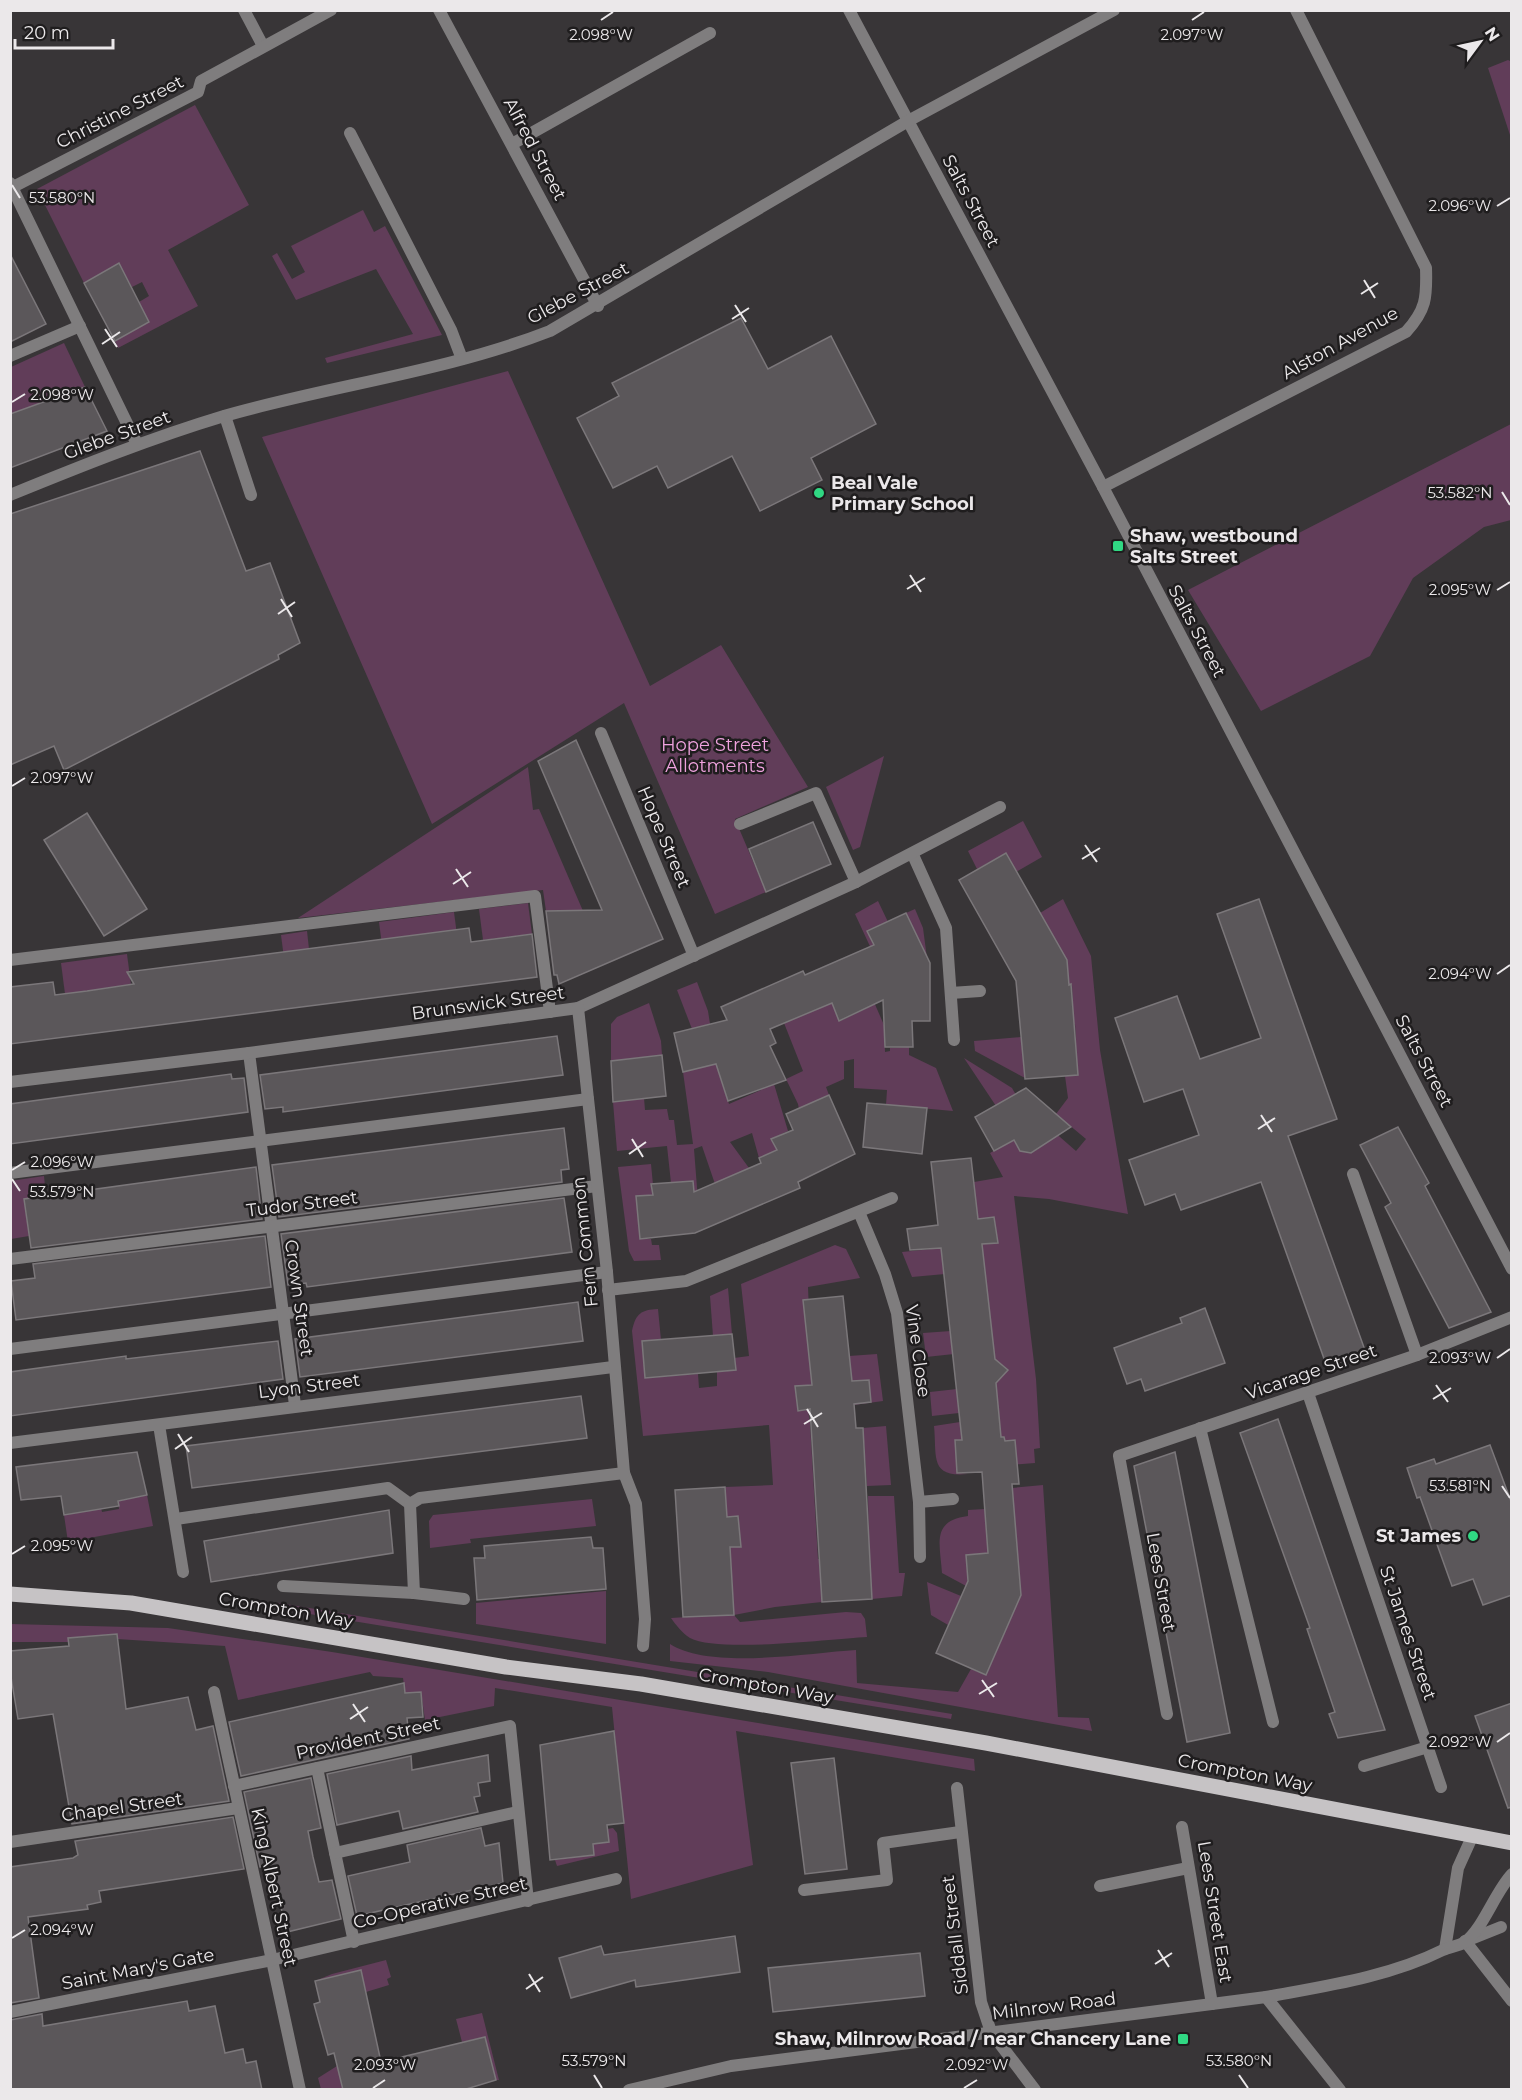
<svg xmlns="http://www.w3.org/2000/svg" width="1522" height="2100" viewBox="0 0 1522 2100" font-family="Montserrat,sans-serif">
<rect width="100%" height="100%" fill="#383537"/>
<g fill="#613d59">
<polygon points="1508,60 1512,62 1511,138 1488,68"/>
<polygon points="195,105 249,205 168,250 198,306 118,348 115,341 149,322 139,302 149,296 142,282 132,287 119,264 84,283 37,189"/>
<polygon points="363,210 374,232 385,226 442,335 327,363 325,358 413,334 376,269 296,300 272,256 277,253 292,279 305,272 291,246"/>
<polygon points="64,343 85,387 11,416 11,367"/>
<polygon points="508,371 650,686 721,645 808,787 735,819 766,892 715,914 624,703 432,824 262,437"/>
<polygon points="1511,424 1511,520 1484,527 1413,578 1370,656 1261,711 1188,590"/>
<polygon points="884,756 860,847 853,850 826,787"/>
<polygon points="528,767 533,810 539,809 583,911 546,911 543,890 298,918"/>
<polygon points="1023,821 1042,857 1016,872 1006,853 977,869 968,851"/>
<path d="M 1063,899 L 1091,956 L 1100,1050 L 1128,1214 L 1049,1199 L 1014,1196 L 1036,1379 L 1040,1448 L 1034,1449 L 1035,1463 L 1010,1465 L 1015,1440 L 1005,1441 L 1004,1437 L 956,1440 L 957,1473 L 968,1474 C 929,1478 937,1456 934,1426 L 999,1416 L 995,1377 L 1002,1377 L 1005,1373 L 1005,1367 L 1000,1363 L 994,1363 L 980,1244 L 998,1242 L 994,1218 L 977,1220 L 974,1182 L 1003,1177 L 990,1153 L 1017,1138 L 1024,1151 L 1031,1153 L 1038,1149 L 1040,1140 L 1052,1130 L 1076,1151 L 1086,1139 L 1056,1114 L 1068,1098 L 1065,1076 L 1078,1071 L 1077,1061 L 1071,1058 L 1063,1041 L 1076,1041 L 1075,1024 L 1059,1025 L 1054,1010 L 1073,1008 L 1072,985 L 1069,985 L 1067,963 L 1040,913 Z"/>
<polygon points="878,901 888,922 867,931 890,981 906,913 915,909 923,928 930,981 887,983 855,914"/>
<polygon points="528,903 532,934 483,940 479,909"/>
<polygon points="454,912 458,943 383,953 379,922"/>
<polygon points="307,931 309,949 285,966 281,935"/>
<polygon points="127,954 131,985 65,994 61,963"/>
<polygon points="697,982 708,1011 710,1024 692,1029 677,990"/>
<polygon points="870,993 884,1025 885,1052 890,1051 890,1048 909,1047 909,1055 936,1068 953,1111 886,1105 887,1090 854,1088 854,1059 844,1061 844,1079 826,1087 829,1095 812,1103 803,1129 798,1104 786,1079 803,1071 784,1023 832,1003 840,1021 867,1008"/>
<polygon points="649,1003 661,1041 662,1055 611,1061 611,1024 617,1017"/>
<polygon points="1021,1037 1025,1078 975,1051 974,1041"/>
<polygon points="964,1058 1012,1088 1016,1095 996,1106"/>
<polygon points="716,1064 729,1104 761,1090 760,1086 774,1084 788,1131 771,1139 777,1150 759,1158 752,1133 730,1142 749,1168 715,1184 702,1146 694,1149 700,1226 697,1226 693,1182 671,1183 667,1146 617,1151 613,1102 644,1098 645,1110 667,1109 669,1120 674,1120 677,1145 693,1144 683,1072"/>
<polygon points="651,1164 654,1195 637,1196 640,1239 651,1239 652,1245 659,1245 661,1260 634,1261 629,1251 618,1167"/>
<polygon points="44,1176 46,1196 24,1199 29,1236 11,1239 10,1181"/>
<path d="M 835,1245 L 846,1249 L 860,1278 L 808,1287 L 812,1385 L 795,1387 L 798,1411 L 808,1410 L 810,1423 L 818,1559 L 869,1556 L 868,1496 L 894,1496 L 899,1573 L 905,1573 L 902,1596 L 872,1599 L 870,1567 L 822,1602 L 775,1607 L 734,1615 L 740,1622 L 846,1612 L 861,1613 L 865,1619 L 867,1637 C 831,1639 718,1653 690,1638 C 682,1633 676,1625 671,1618 L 734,1614 L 730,1547 L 741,1546 L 738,1516 L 727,1517 L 725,1487 L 773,1485 L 769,1425 L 643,1436 L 632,1331 C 636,1313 641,1310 658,1309 L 661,1340 L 642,1341 L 645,1378 L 698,1374 L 699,1388 L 717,1386 L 717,1372 L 735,1370 L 734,1358 L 749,1356 L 741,1284 Z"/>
<polygon points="941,1248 945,1274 912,1277 902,1252"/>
<polygon points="728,1288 732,1334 713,1336 710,1296"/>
<polygon points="951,1331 954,1354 926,1357 923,1333"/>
<polygon points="877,1354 883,1401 854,1405 849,1356"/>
<polygon points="957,1389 959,1413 932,1416 930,1392"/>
<polygon points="886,1426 891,1485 867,1486 863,1428"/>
<path d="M 1043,1485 L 1058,1717 L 1089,1718 L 1092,1731 L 768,1672 L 670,1661 L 670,1644 C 710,1670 807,1653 856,1650 L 857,1683 L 958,1692 L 971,1669 L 986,1675 L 1011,1618 L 1020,1583 L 1012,1488 Z"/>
<polygon points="147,1495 153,1526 68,1542 64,1515 94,1510 100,1503 102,1512 119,1509 118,1501"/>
<polygon points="592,1499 596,1526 470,1539 471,1543 430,1548 429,1521 433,1515"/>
<path d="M 985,1509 L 988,1553 L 966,1555 L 968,1587 L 942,1573 C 940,1543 931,1521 968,1516 L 968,1510 Z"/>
<polygon points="927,1582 961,1596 948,1625 931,1615"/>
<polygon points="606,1591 606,1644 476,1624 476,1603"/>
<polygon points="273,1602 952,1714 951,1719 273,1608"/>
<polygon points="10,1624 168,1628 332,1652 974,1759 975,1771 736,1731 753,1865 631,1899 612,1707 495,1688 494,1706 425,1720 421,1692 405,1693 403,1678 373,1676 370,1672 238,1700 225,1646 117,1639 116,1634 69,1638 69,1642 11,1642"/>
<polygon points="613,1828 617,1833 619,1851 557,1866 555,1860 594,1855 593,1844 607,1829"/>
<polygon points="386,1960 391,1977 387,1979 389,1985 366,1992 361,1971 315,1981 332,1974"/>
<polygon points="482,2013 499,2080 496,2080 485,2037 462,2042 456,2019"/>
<polygon points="337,2066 343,2089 321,2089 318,2078"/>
</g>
<g fill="#5b575a" stroke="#7b777a" stroke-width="1.5">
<polygon points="10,254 46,324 10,342"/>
<polygon points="119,263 149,322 115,341 84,283"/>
<polygon points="741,318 768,369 831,336 876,424 811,458 822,480 760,511 732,456 668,488 657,466 613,488 577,418 619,396 612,383"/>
<polygon points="85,387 107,431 10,468 10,414"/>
<polygon points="200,451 246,571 270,563 300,643 278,655 279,659 64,770 54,746 10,765 10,514"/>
<polygon points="576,740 663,939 559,984 557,975 554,975 546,911 602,910 538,761"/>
<polygon points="87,813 147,909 104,936 44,840"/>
<polygon points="813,822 831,864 766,892 749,849"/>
<polygon points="1006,853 1067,960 1069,985 1071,984 1078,1075 1025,1079 1016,981 959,880"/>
<polygon points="1259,899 1337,1119 1288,1136 1366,1353 1327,1367 1261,1182 1181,1210 1175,1194 1145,1205 1129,1160 1199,1135 1183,1089 1144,1102 1115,1018 1177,996 1200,1059 1261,1038 1217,914"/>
<polygon points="906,913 930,963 930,1021 912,1021 913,1047 885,1047 883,1000 839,1021 832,1003 770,1029 776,1043 770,1046 786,1080 728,1101 716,1064 683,1072 674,1033 727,1020 721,1007 803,971 805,975 874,945 867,931"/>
<polygon points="469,928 471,942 532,934 537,977 10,1044 10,987 53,982 55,995 87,991 134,984 127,972"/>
<polygon points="557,1036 563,1075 283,1112 283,1107 265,1109 260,1075"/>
<polygon points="662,1055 666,1096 613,1102 611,1061"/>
<polygon points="231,1074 232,1079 244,1078 248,1112 10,1144 10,1104"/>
<polygon points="1026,1088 1071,1127 1031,1153 1020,1151 1014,1140 994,1151 975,1117"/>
<polygon points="829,1095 855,1154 798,1182 800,1188 695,1233 640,1239 636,1196 653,1195 651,1184 693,1181 694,1192 761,1163 759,1158 777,1150 771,1139 793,1130 786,1114"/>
<polygon points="867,1103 927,1108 922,1154 863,1147"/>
<polygon points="1398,1127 1429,1183 1425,1186 1491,1312 1449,1328 1385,1207 1391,1203 1360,1145"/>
<polygon points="564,1128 569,1169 561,1170 562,1182 279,1217 272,1165"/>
<polygon points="971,1158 978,1219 994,1217 998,1243 982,1244 995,1359 1008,1370 996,1383 1001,1437 1004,1437 1005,1441 1015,1440 1019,1484 1012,1484 1021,1595 986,1675 936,1653 968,1581 966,1555 988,1553 982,1472 957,1473 955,1440 962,1440 941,1248 910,1250 907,1229 938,1225 931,1162"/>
<polygon points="256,1167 262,1219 31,1248 24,1199"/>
<polygon points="564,1198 572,1252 307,1287 306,1283 288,1285 281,1234"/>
<polygon points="265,1236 271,1287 16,1320 11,1281 35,1278 33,1264"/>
<polygon points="843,1296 852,1381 869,1380 871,1402 854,1404 856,1428 863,1428 872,1599 822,1602 810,1409 798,1411 795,1386 812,1385 803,1300"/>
<polygon points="578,1302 583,1341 300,1377 295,1339"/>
<polygon points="1205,1308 1225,1363 1145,1391 1141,1379 1127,1384 1114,1348 1182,1323 1180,1318"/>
<polygon points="732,1334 736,1370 645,1378 642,1341"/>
<polygon points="278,1341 283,1379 10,1416 10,1372 126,1356 126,1359"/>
<polygon points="581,1396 587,1438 192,1488 186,1446"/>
<polygon points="1278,1419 1385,1730 1338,1738 1329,1714 1335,1712 1307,1629 1310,1628 1240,1433"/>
<polygon points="1490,1445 1512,1504 1512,1595 1483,1605 1473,1579 1452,1586 1420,1497 1417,1498 1407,1468 1434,1459 1436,1464"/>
<polygon points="137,1452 147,1495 118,1501 119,1506 64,1515 61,1496 21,1500 16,1467"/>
<polygon points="1175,1452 1230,1733 1187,1742 1134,1466"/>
<polygon points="725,1487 727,1517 738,1516 741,1547 730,1547 734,1615 683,1617 675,1490"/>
<polygon points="389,1510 393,1553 211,1582 204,1541"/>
<polygon points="591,1537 593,1548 603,1548 606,1589 477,1600 474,1558 485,1558 484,1546"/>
<polygon points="117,1634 126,1709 188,1697 196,1730 213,1726 229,1801 72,1824 53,1714 18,1719 10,1671 10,1651 69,1646 68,1638"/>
<polygon points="404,1683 405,1693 421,1692 423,1717 407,1718 409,1739 241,1776 229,1722"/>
<polygon points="1512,1703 1512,1807 1508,1808 1475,1716"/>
<polygon points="614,1731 624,1823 607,1825 609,1842 593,1844 594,1855 550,1860 540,1745"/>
<polygon points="488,1755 490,1781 478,1783 480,1796 474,1797 478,1812 403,1829 399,1811 337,1825 327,1774 411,1756 412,1770"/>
<polygon points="834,1758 847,1869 805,1874 791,1763"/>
<polygon points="311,1778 321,1828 308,1831 313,1857 319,1882 332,1880 341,1919 287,1932 271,1866 260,1867 244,1792"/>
<polygon points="233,1817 244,1869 99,1891 101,1902 87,1905 88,1909 28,1917 39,1998 10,2003 10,1867 73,1858 78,1855 75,1841"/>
<polygon points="481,1828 485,1846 499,1843 503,1883 357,1916 348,1876 410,1862 407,1845"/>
<polygon points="735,1936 740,1972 636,1987 635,1980 571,1998 559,1958 601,1946 604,1955"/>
<polygon points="920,1953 925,1996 773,2012 768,1968"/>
<polygon points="361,1970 381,2062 485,2037 496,2080 463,2090 343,2090 334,2053 328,2055 314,2004 320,2002 315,1981"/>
<polygon points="187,2001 189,2011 215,2006 225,2053 243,2049 246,2063 256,2061 262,2090 10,2090 10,2020 42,2014 43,2026"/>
</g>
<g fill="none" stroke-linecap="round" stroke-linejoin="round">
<g stroke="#7f7d7e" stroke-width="12">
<polyline points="350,133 451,330 462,359"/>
<polyline points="10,356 80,326"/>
<polyline points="225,416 251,495"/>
<polyline points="740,824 816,793 856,882"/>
<polyline points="10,960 535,896 550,1012"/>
<polyline points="10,1173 588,1099"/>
<polyline points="1353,1174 1417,1355"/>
<polyline points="10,1349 607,1272"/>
<polyline points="1200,1428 1273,1722"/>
<polyline points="176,1519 388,1488 410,1504"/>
<polyline points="317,1768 354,1942"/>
<polyline points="335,1853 517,1812"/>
<polyline points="1100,1886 1188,1868"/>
<polyline points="1466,1941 1501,1927"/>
</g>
<g stroke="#7f7d7e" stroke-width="12">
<polyline points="244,10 263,46"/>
<polyline points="13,187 198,92 201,81 331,10"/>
</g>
<g stroke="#7f7d7e" stroke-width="12">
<polyline points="439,10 598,306"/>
<polyline points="849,10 1103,487 1512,1269"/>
<polyline points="512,144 710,33"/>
<polyline points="10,183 137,444"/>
<path d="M 1103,487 L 1406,332 C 1426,310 1427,298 1426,268 L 1296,10"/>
<path d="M 10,495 C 81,466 151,438 224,416 C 332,385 445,372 550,331 L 908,121 L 1114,10"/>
<polyline points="601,733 694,956"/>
<polyline points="913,855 946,928 954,1040"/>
<polyline points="951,993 980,991"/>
<polyline points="249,1053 295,1405"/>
<polyline points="10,1082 249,1053 578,1008 856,882 1000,807"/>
<polyline points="859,1212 885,1274 897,1313 919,1502 920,1557"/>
<polyline points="10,1259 597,1186"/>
<polyline points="608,1290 686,1281 892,1198"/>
<polyline points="1308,1393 1441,1787"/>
<polyline points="159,1425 183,1572"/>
<polyline points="10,1443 613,1367"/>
<polyline points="624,1473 636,1504 645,1619 643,1646"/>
<polyline points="919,1502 953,1499"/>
<polyline points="283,1586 414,1593 464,1599"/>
<polyline points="414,1593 410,1504 420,1498 624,1473 607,1272 578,1008"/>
<polyline points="214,1692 300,2090"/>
<polyline points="1167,1714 1119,1456 1417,1355 1512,1317"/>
<polyline points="1364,1766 1428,1747"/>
<polyline points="234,1786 510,1726 528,1901"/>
<polyline points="957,1788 981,2002 991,2032 1035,2090"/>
<polyline points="1182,1827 1212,2004"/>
<polyline points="10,1842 238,1808"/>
<polyline points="804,1890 887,1880 883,1843 960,1832"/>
<polyline points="1465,1941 1512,2001"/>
<polyline points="1266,1997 1340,2090"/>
<polyline points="10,2012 272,1960 616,1879"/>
</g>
<g stroke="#7f7d7e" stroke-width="12">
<polyline points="1445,1949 1458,1868 1472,1837"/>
<path d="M 629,2090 L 731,2066 L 1266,1997 C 1325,1986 1389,1977 1443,1950 C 1450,1947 1459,1946 1465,1942 C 1483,1929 1495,1892 1512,1874"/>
</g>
<polyline stroke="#c6c3c5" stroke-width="15" points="10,1594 131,1603 506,1667 641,1684 986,1743 1512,1843"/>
</g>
<path fill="none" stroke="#ebe8ea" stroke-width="2" d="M 601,20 L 613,12M 1192,20 L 1204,12M 12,185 L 20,198M 1497,206 L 1510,198M 1364,280 L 1375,298M 1361,294 L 1378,283M 735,305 L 746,322M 732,319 L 749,308M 105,329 L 117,347M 102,344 L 120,332M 12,402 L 25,394M 1502,492 L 1510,505M 910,575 L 921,592M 907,589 L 925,578M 1497,590 L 1510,582M 281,599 L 292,617M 278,614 L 295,602M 12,786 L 25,778M 1085,845 L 1097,862M 1082,859 L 1100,848M 456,869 L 468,887M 453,884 L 471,872M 1497,974 L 1510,965M 1261,1115 L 1272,1132M 1258,1129 L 1275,1118M 632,1139 L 643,1157M 629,1154 L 646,1142M 12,1170 L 25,1162M 12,1179 L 20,1191M 1497,1358 L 1510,1349M 1436,1385 L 1448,1402M 1433,1399 L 1451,1388M 807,1409 L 818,1427M 804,1424 L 822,1413M 178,1434 L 189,1452M 175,1449 L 192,1437M 1502,1486 L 1510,1498M 12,1554 L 25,1546M 982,1680 L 994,1697M 979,1694 L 997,1683M 353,1704 L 365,1722M 350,1719 L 368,1707M 1497,1742 L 1510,1733M 12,1938 L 25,1930M 1158,1950 L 1169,1967M 1155,1964 L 1172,1953M 529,1974 L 540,1992M 526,1989 L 543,1977M 594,2075 L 602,2088M 1239,2075 L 1248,2088M 373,2088 L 385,2080M 964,2088 L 977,2080"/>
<g fill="#30d883" stroke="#1f1d1e" stroke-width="2">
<circle cx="819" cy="493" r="6"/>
<rect x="1112" y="540" width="12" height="12" rx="3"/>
<circle cx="1473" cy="1536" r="6"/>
<rect x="1177" y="2033" width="12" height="12" rx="3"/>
</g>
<g text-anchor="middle" stroke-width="5" stroke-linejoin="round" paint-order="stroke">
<g font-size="18" fill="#ebe8ea" stroke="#1f1d1e">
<text transform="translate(120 112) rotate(-27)" y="6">Christine Street</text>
<text transform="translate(535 149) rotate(62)" y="6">Alfred Street</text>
<text transform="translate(971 201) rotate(62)" y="6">Salts Street</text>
<text transform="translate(578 293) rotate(-28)" y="6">Glebe Street</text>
<text transform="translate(1340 343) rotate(-29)" y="6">Alston Avenue</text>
<text transform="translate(117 435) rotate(-20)" y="6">Glebe Street</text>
<text transform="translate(1197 631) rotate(62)" y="6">Salts Street</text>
<text transform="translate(664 837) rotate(67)" y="6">Hope Street</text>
<text transform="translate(488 1003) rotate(-8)" y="6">Brunswick Street</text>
<text transform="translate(1424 1061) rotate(62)" y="6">Salts Street</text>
<text transform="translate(302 1204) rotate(-7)" y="6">Tudor Street</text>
<text transform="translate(585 1242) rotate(-96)" y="6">Fern Common</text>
<text transform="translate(299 1298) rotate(82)" y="6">Crown Street</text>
<text transform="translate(918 1351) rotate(82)" y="6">Vine Close</text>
<text transform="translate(1311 1372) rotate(-19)" y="6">Vicarage Street</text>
<text transform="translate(309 1386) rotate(-7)" y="6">Lyon Street</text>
<text transform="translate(1161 1582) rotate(80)" y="6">Lees Street</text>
<text transform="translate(286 1610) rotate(10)" y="6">Crompton Way</text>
<text transform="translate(1408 1633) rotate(71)" y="6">St James Street</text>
<text transform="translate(766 1686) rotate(10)" y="6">Crompton Way</text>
<text transform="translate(368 1738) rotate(-12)" y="6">Provident Street</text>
<text transform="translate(1245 1773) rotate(11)" y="6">Crompton Way</text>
<text transform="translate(122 1807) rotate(-8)" y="6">Chapel Street</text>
<text transform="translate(274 1887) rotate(78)" y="6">King Albert Street</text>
<text transform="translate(440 1903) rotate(-13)" y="6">Co-Operative Street</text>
<text transform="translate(1215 1912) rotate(81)" y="6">Lees Street East</text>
<text transform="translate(955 1935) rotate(-97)" y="6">Siddall Street</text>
<text transform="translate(138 1969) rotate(-11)" y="6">Saint Mary's Gate</text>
<text transform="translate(1054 2006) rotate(-7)" y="6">Milnrow Road</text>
</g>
<g font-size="18" font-weight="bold" fill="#ebe8ea" stroke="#1f1d1e" text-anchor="start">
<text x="831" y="489">Beal Vale<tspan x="831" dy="21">Primary School</tspan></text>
<text x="1130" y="542">Shaw, westbound<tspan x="1130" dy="21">Salts Street</tspan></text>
<text x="1461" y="1542" text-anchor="end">St James</text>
<text x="1171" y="2045" text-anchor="end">Shaw, Milnrow Road / near Chancery Lane</text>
</g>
<g font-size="18" fill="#efa2de" stroke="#1f1d1e">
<text x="715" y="751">Hope Street<tspan x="715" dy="21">Allotments</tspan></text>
</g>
</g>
<g font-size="15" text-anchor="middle" fill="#ebe8ea" stroke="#1f1d1e" stroke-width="5" stroke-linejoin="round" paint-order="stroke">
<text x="601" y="40">2.098°W</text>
<text x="1192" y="40">2.097°W</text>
<text x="62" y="203">53.580°N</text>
<text x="1460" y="211">2.096°W</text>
<text x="62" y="400">2.098°W</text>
<text x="1460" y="498">53.582°N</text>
<text x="1460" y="595">2.095°W</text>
<text x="62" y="783">2.097°W</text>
<text x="1460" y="979">2.094°W</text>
<text x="62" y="1167">2.096°W</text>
<text x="62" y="1197">53.579°N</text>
<text x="1460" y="1363">2.093°W</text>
<text x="1460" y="1491">53.581°N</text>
<text x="62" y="1551">2.095°W</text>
<text x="1460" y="1747">2.092°W</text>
<text x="62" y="1935">2.094°W</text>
<text x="594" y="2066">53.579°N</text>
<text x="1239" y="2066">53.580°N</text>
<text x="385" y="2070">2.093°W</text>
<text x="977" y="2070">2.092°W</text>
</g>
<rect width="1522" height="2100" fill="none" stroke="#ebe8ea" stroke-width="24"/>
<g transform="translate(1480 42) rotate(57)" stroke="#1f1d1e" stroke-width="4.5" paint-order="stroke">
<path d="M0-4.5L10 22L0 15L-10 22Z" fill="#ebe8ea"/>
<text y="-9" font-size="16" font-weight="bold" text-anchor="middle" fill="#ebe8ea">N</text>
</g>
<path d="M15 39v9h98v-9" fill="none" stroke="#ebe8ea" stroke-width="3"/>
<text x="24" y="39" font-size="18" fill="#ebe8ea" stroke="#1f1d1e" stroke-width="4.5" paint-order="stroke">20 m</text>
</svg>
